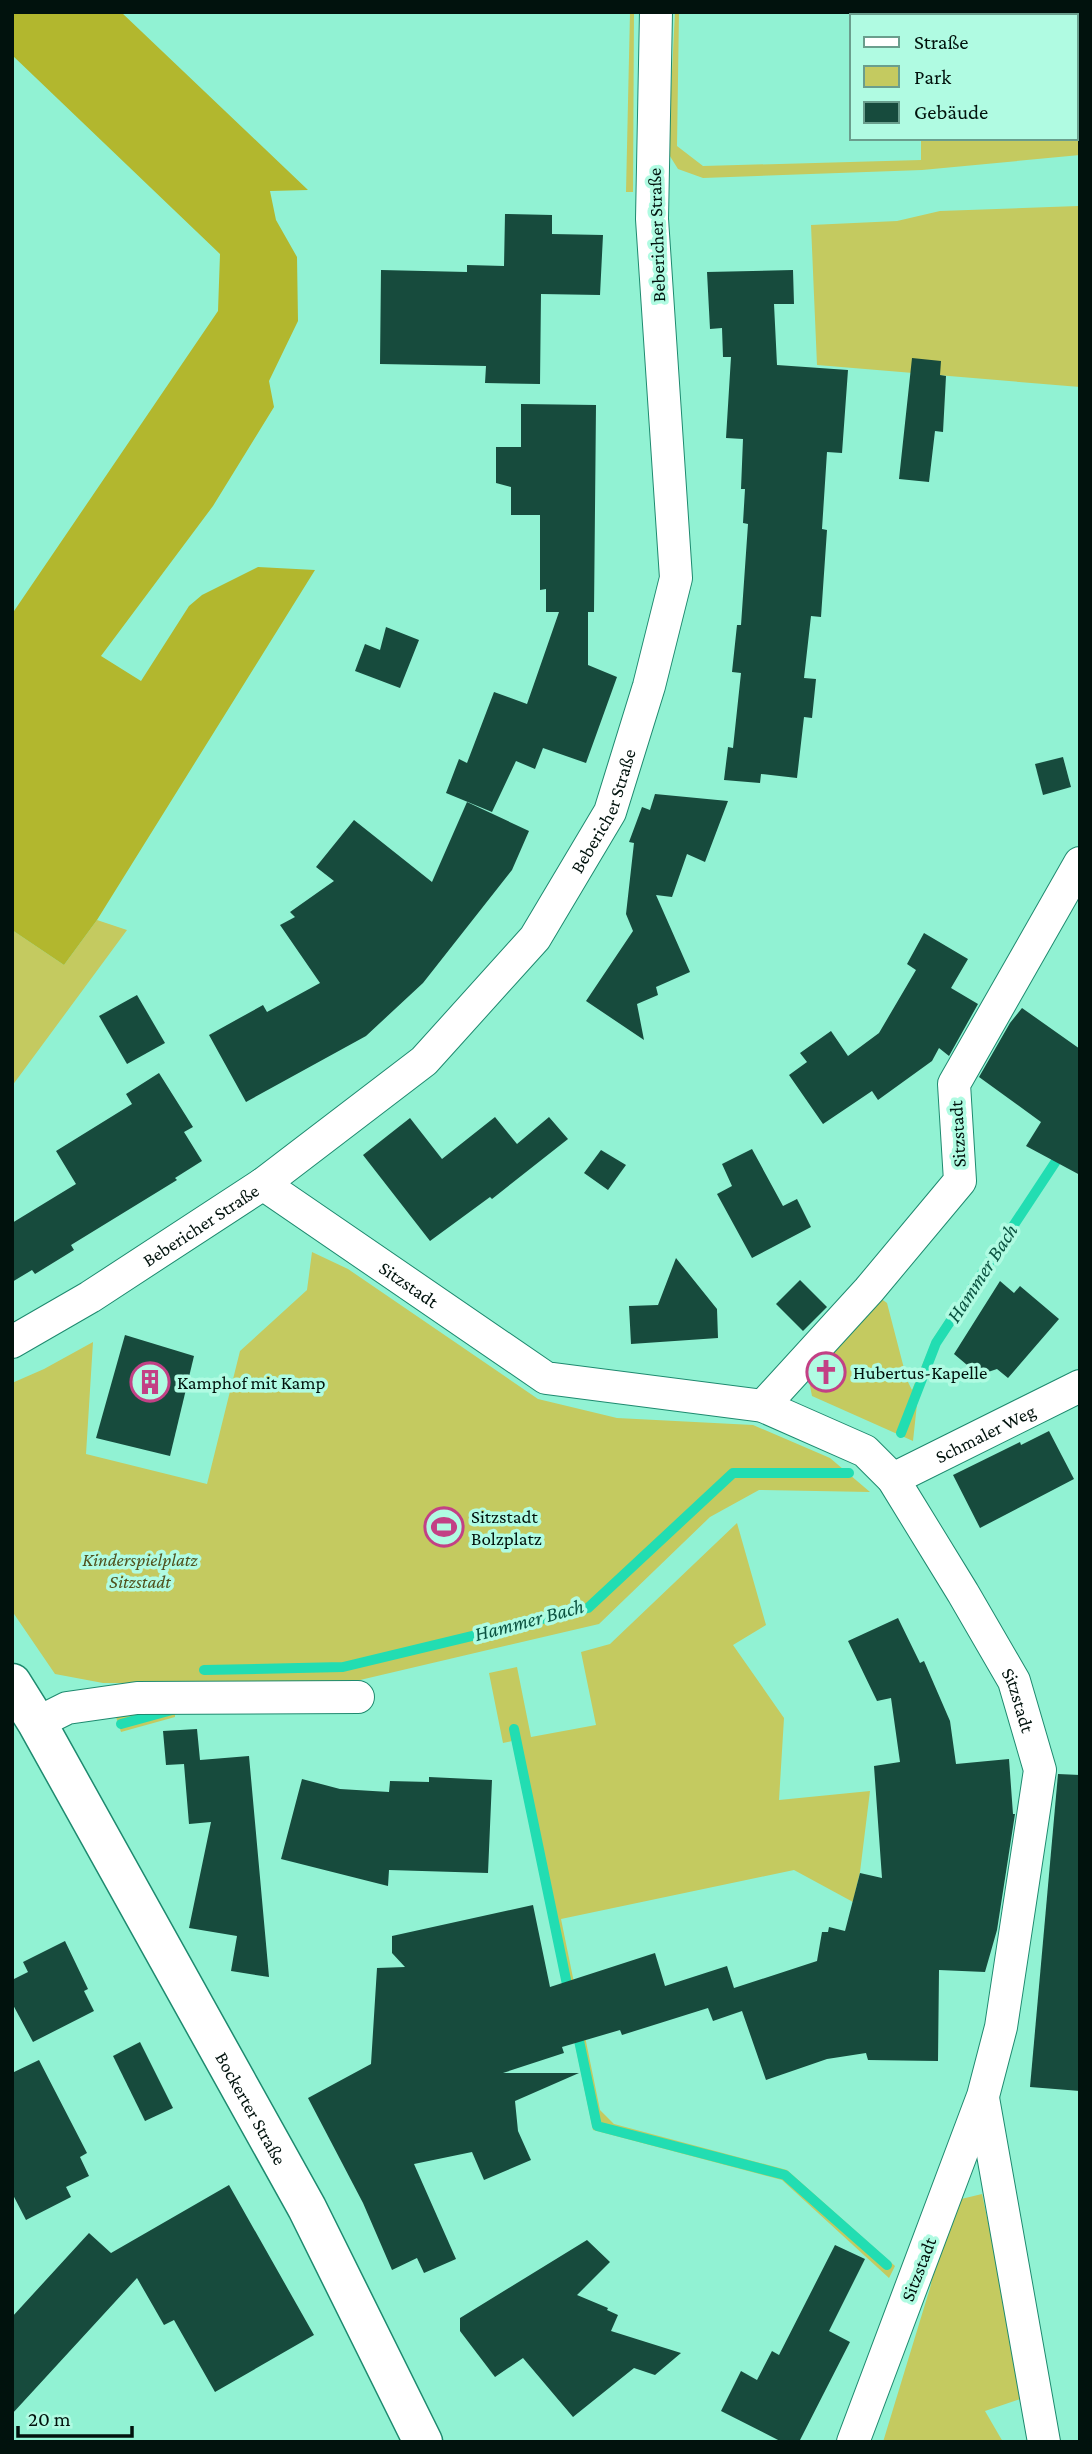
<svg xmlns="http://www.w3.org/2000/svg" width="1092" height="2454" viewBox="0 0 1092 2454" font-family="'Crimson Pro',serif">
<rect width="100%" height="100%" fill="#91f2d3"/>
<g fill="#c4ca60">
<polygon points="630,12 634,12 633,192 626,192"/>
<polygon points="675,12 679,12 677,146 703,166 921,160 921,138 1076,138 1076,127 1080,127 1080,155 922,170 703,178 678,169 668,153"/>
<polygon points="1078,206 1080,210 1080,387 817,365 811,225 897,221 940,211"/>
<polygon points="97,920 127,930 12,1086 12,930 64,965"/>
<polygon points="1080,1118 1071,1145 939,1345 917,1404 913,1441 812,1396 808,1376 880,1298 887,1303 907,1380 912,1390 933,1339"/>
<polygon points="312,1252 348,1269 538,1399 617,1418 753,1425 830,1458 870,1492 759,1490 710,1517 599,1624 343,1684 103,1683 55,1674 12,1611 12,1383 44,1369 93,1342 86,1454 207,1484 240,1351 307,1290"/>
<polygon points="737,1523 766,1625 733,1645 784,1718 779,1800 870,1791 860,1872 853,1902 794,1870 561,1919 600,2110 614,2124 787,2170 895,2266 889,2278 782,2180 593,2130 512,1741 503,1743 489,1673 517,1667 531,1737 596,1725 581,1652 610,1644"/>
<polygon points="162,1707 175,1708 175,1717 121,1732 116,1717"/>
<polygon points="982,2194 1026,2397 985,2411 1003,2442 883,2442 930,2288 945,2224 957,2200"/>
</g>
<polygon fill="#b2b72e" points="12,12 121,12 308,190 270,191 276,220 297,257 298,321 269,381 274,407 213,506 101,656 141,681 189,606 202,595 258,567 315,570 97,920 64,965 12,930 12,614 218,311 220,254 12,55"/>
<polygon fill="#22ddb2" points="968,12 1080,12 1080,127 1076,127 1076,16 968,16"/>
<g fill="none" stroke-linecap="round" stroke-linejoin="round">
<g stroke="#22ddb2" stroke-width="10">
<polyline points="901,1433 936,1343 1062,1152"/>
<polyline points="204,1670 343,1667 588,1608 733,1473 849,1473"/>
<polyline points="121,1724 172,1710"/>
<polyline points="514,1729 569,1994"/>
<polyline points="577,2031 597,2126 785,2175 887,2265"/>
</g>
</g>
<g fill="#174b3d">
<polygon points="505,214 552,215 552,234 603,235 600,295 541,294 540,384 485,383 486,366 380,364 381,270 467,272 467,265 504,266"/>
<polygon points="793,270 794,304 774,304 777,365 848,370 842,453 827,452 822,529 827,530 821,617 811,616 804,678 816,679 812,718 804,717 797,778 761,774 760,783 724,780 728,747 733,748 741,673 732,672 737,625 741,625 748,524 743,523 745,489 741,489 743,439 726,438 731,357 723,357 722,328 710,329 707,272"/>
<polygon points="912,358 941,361 940,375 946,376 943,432 935,431 929,482 899,479"/>
<polygon points="521,404 596,405 594,612 588,612 588,665 617,677 586,763 543,748 535,769 516,761 492,812 446,793 459,759 467,763 494,692 527,704 559,612 546,612 546,589 540,590 540,515 511,515 511,487 496,483 496,447 521,447"/>
<polygon points="386,627 419,640 400,688 355,671 365,644 380,650"/>
<polygon points="1063,757 1071,787 1043,795 1035,764"/>
<polygon points="655,794 728,801 705,862 687,854 672,897 656,895 690,972 656,987 658,995 637,1004 644,1040 586,1001 633,931 626,914 634,843 629,842 642,807 650,810"/>
<polygon points="467,802 529,831 512,870 423,983 366,1036 246,1102 209,1035 263,1005 267,1012 320,983 280,925 295,917 290,912 334,881 316,867 354,820 432,882"/>
<polygon points="924,933 968,959 951,988 978,1004 949,1056 939,1048 932,1061 878,1100 872,1091 823,1124 789,1075 807,1062 800,1053 831,1031 848,1056 879,1033 916,970 907,964"/>
<polygon points="137,995 165,1043 127,1064 99,1016"/>
<polygon points="1022,1008 1080,1049 1080,1175 1026,1146 1041,1122 979,1077 1010,1023"/>
<polygon points="159,1073 193,1127 184,1132 202,1161 175,1178 177,1180 71,1245 74,1250 35,1274 32,1270 12,1282 12,1223 76,1184 56,1151 132,1104 126,1094"/>
<polygon points="495,1117 517,1144 549,1117 568,1139 492,1199 490,1197 430,1241 363,1155 410,1118 442,1159"/>
<polygon points="752,1149 783,1206 797,1199 811,1227 752,1258 717,1194 732,1186 722,1164"/>
<polygon points="601,1150 626,1165 608,1190 584,1173"/>
<polygon points="676,1258 717,1309 718,1338 631,1344 629,1306 658,1305"/>
<polygon points="800,1280 827,1307 803,1331 776,1304"/>
<polygon points="1000,1281 1014,1293 1020,1286 1059,1319 1008,1378 997,1369 979,1375 954,1354"/>
<polygon points="125,1335 194,1356 170,1456 96,1438"/>
<polygon points="1049,1431 1074,1479 980,1528 953,1475 1020,1442 1021,1445"/>
<polygon points="898,1618 920,1663 924,1661 950,1721 956,1764 1009,1759 1013,1814 1015,1814 997,1930 985,1972 939,1970 938,2061 868,2060 866,2053 827,2059 766,2080 742,2011 713,2021 708,2008 622,2035 620,2030 562,2047 564,2053 503,2073 579,2073 515,2101 518,2131 531,2160 484,2180 472,2152 414,2164 456,2259 424,2273 417,2258 392,2270 363,2203 308,2098 371,2064 377,1968 405,1967 392,1953 392,1936 533,1905 550,1987 655,1953 665,1986 727,1966 734,1988 817,1961 822,1932 828,1932 829,1927 845,1931 860,1873 882,1878 874,1766 900,1762 891,1698 877,1701 848,1641"/>
<polygon points="197,1729 200,1760 249,1756 269,1977 231,1971 237,1936 189,1928 211,1822 189,1824 184,1764 166,1765 163,1731"/>
<polygon points="1058,1774 1080,1775 1080,2091 1030,2087"/>
<polygon points="429,1777 492,1780 488,1873 389,1870 388,1886 281,1859 302,1779 340,1789 389,1792 390,1781 429,1782"/>
<polygon points="65,1941 88,1989 84,1991 94,2011 33,2042 12,2003 12,1980 28,1972 23,1962"/>
<polygon points="140,2042 173,2108 145,2121 113,2056"/>
<polygon points="39,2060 87,2153 80,2157 89,2176 66,2187 71,2197 26,2220 12,2193 12,2073"/>
<polygon points="229,2185 314,2335 215,2392 174,2320 164,2325 137,2278 12,2414 12,2317 89,2233 111,2253"/>
<polygon points="587,2240 610,2262 577,2295 608,2308 607,2310 618,2315 611,2331 681,2353 655,2375 634,2368 573,2417 523,2358 495,2377 460,2331 460,2318"/>
<polygon points="835,2245 865,2259 829,2331 850,2342 799,2442 782,2442 721,2411 741,2371 757,2380 772,2351 779,2355"/>
</g>
<g fill="none" stroke-linecap="round" stroke-linejoin="round">
<g stroke="#1e8a6f" stroke-width="34">
<g id="street">
<path id="s1" d="M 263,1184 L 546,1378 L 763,1406 L 865,1451 L 893,1479 L 963,1593 L 1014,1681 L 1040,1770 L 1001,2027 L 983,2096 L 853,2442"/>
<path id="s2" d="M 12,1342 L 90,1297 L 263,1184 L 424,1061 L 535,938 L 610,812 L 649,686 L 676,578 L 652,219 L 656,12"/>
<polyline points="763,1406 869,1290 960,1181 954,1084 1080,863"/>
<path id="s3" d="M 893,1479 L 1080,1386"/>
<polyline points="37,1723 67,1708 137,1698 358,1697"/>
<polyline points="983,2098 1044,2442"/>
</g>
</g>
<g stroke="#1e8a6f" stroke-width="41">
<g id="secondary">
<path id="s4" d="M 12,1683 L 37,1723 L 307,2208 L 423,2442"/>
</g>
</g>
<use href="#street" stroke="#fff" stroke-width="32"/>
<use href="#secondary" stroke="#fff" stroke-width="38"/>
</g>
<defs>
<g id="church-ring" transform="scale(2.0125)"><circle r="9.5" fill="#b0fbe2" stroke="#c34085" stroke-width="1.5"/><path d="M-1.2-6h2.4v3.5h3.3v2.4h-3.3V6h-2.4V-.1h-3.3v-2.4h3.3Z" fill="#c34085"/></g>
<g id="building-ring" transform="scale(2.0125)"><circle r="9.5" fill="#b0fbe2" stroke="#c34085" stroke-width="1.5"/><path d="M-4-6H4V6H1V3H-1V6H-4ZM-2.5-4.3h1.7v1.8h-1.7ZM.8-4.3h1.7v1.8H.8ZM-2.5-1h1.7V.8h-1.7ZM.8-1h1.7V.8H.8Z" fill="#c34085"/></g>
<g id="stadium-ring" transform="scale(2.0125)"><circle r="9.5" fill="#b0fbe2" stroke="#c34085" stroke-width="1.5"/><path d="M0-5a6.5 5 0 1 0 0 10a6.5 5 0 1 0 0-10ZM-3.5-1.8h7v3.6h-7Z" fill="#c34085"/></g>
</defs>
<g fill-rule="evenodd">
<use href="#church-ring" x="826" y="1372"/>
<use href="#building-ring" x="150" y="1382"/>
<use href="#stadium-ring" x="444" y="1527"/>
</g>
<g text-anchor="middle" stroke-width="7" stroke-linejoin="round" paint-order="stroke">
<g font-size="19" fill="#01120d" stroke="#b0fbe2">
<text transform="translate(656 235) rotate(-92)" y="7">Bebericher Straße</text>
<text dy="7" stroke="none"><textPath href="#s2" startOffset="810">Bebericher Straße</textPath></text>
<text transform="translate(957 1134) rotate(-93)" y="7">Sitzstadt</text>
<text dy="7" stroke="none"><textPath href="#s2" startOffset="222">Bebericher Straße</textPath></text>
<text dy="7" stroke="none"><textPath href="#s1" startOffset="177">Sitzstadt</textPath></text>
<text dy="7" stroke="none"><textPath href="#s3" startOffset="103">Schmaler Weg</textPath></text>
<text dy="7" stroke="none"><textPath href="#s1" startOffset="968">Sitzstadt</textPath></text>
<text dy="7" stroke="none"><textPath href="#s4" startOffset="488">Bockerter Straße</textPath></text>
<text transform="translate(918 2269) rotate(-69)" y="7">Sitzstadt</text>
</g>
<g font-size="19" fill="#01120d" stroke="#b0fbe2" text-anchor="start">
<text x="853" y="1379">Hubertus-Kapelle</text>
<text x="177" y="1389">Kamphof mit Kamp</text>
<text x="471" y="1523">Sitzstadt<tspan x="471" dy="22">Bolzplatz</tspan></text>
</g>
<g font-size="19" font-style="italic" fill="#4f511e" stroke="#b0fbe2">
<text x="140" y="1566">Kinderspielplatz<tspan x="140" dy="22">Sitzstadt</tspan></text>
</g>
<g font-size="21" font-style="italic" fill="#0b5341" stroke="#b0fbe2">
<text transform="translate(982 1273) rotate(-57)" y="7">Hammer Bach</text>
<text transform="translate(529 1620) rotate(-15)" y="7">Hammer Bach</text>
</g>
</g>
<rect width="1092" height="2454" fill="none" stroke="#01120d" stroke-width="28"/>
<rect x="850" y="14" width="228" height="126" fill="#b0fbe2" stroke="#6a9e8d" stroke-width="2"/>
<rect x="864" y="37" width="35" height="10" fill="#ffffff" stroke="#6a9e8d" stroke-width="2"/>
<text x="914" y="49" font-size="21" fill="#01120d">Straße</text>
<rect x="864" y="66" width="35" height="21" fill="#c4ca60" stroke="#6a9e8d" stroke-width="2"/>
<text x="914" y="84" font-size="21" fill="#01120d">Park</text>
<rect x="864" y="102" width="35" height="21" fill="#174b3d" stroke="#6a9e8d" stroke-width="2"/>
<text x="914" y="119" font-size="21" fill="#01120d">Gebäude</text>
<path d="M18 2426v10h114v-10" fill="none" stroke="#01120d" stroke-width="3.5"/>
<text x="28" y="2426" font-size="21" fill="#01120d" stroke="#b0fbe2" stroke-width="5" paint-order="stroke">20 m</text>
</svg>
